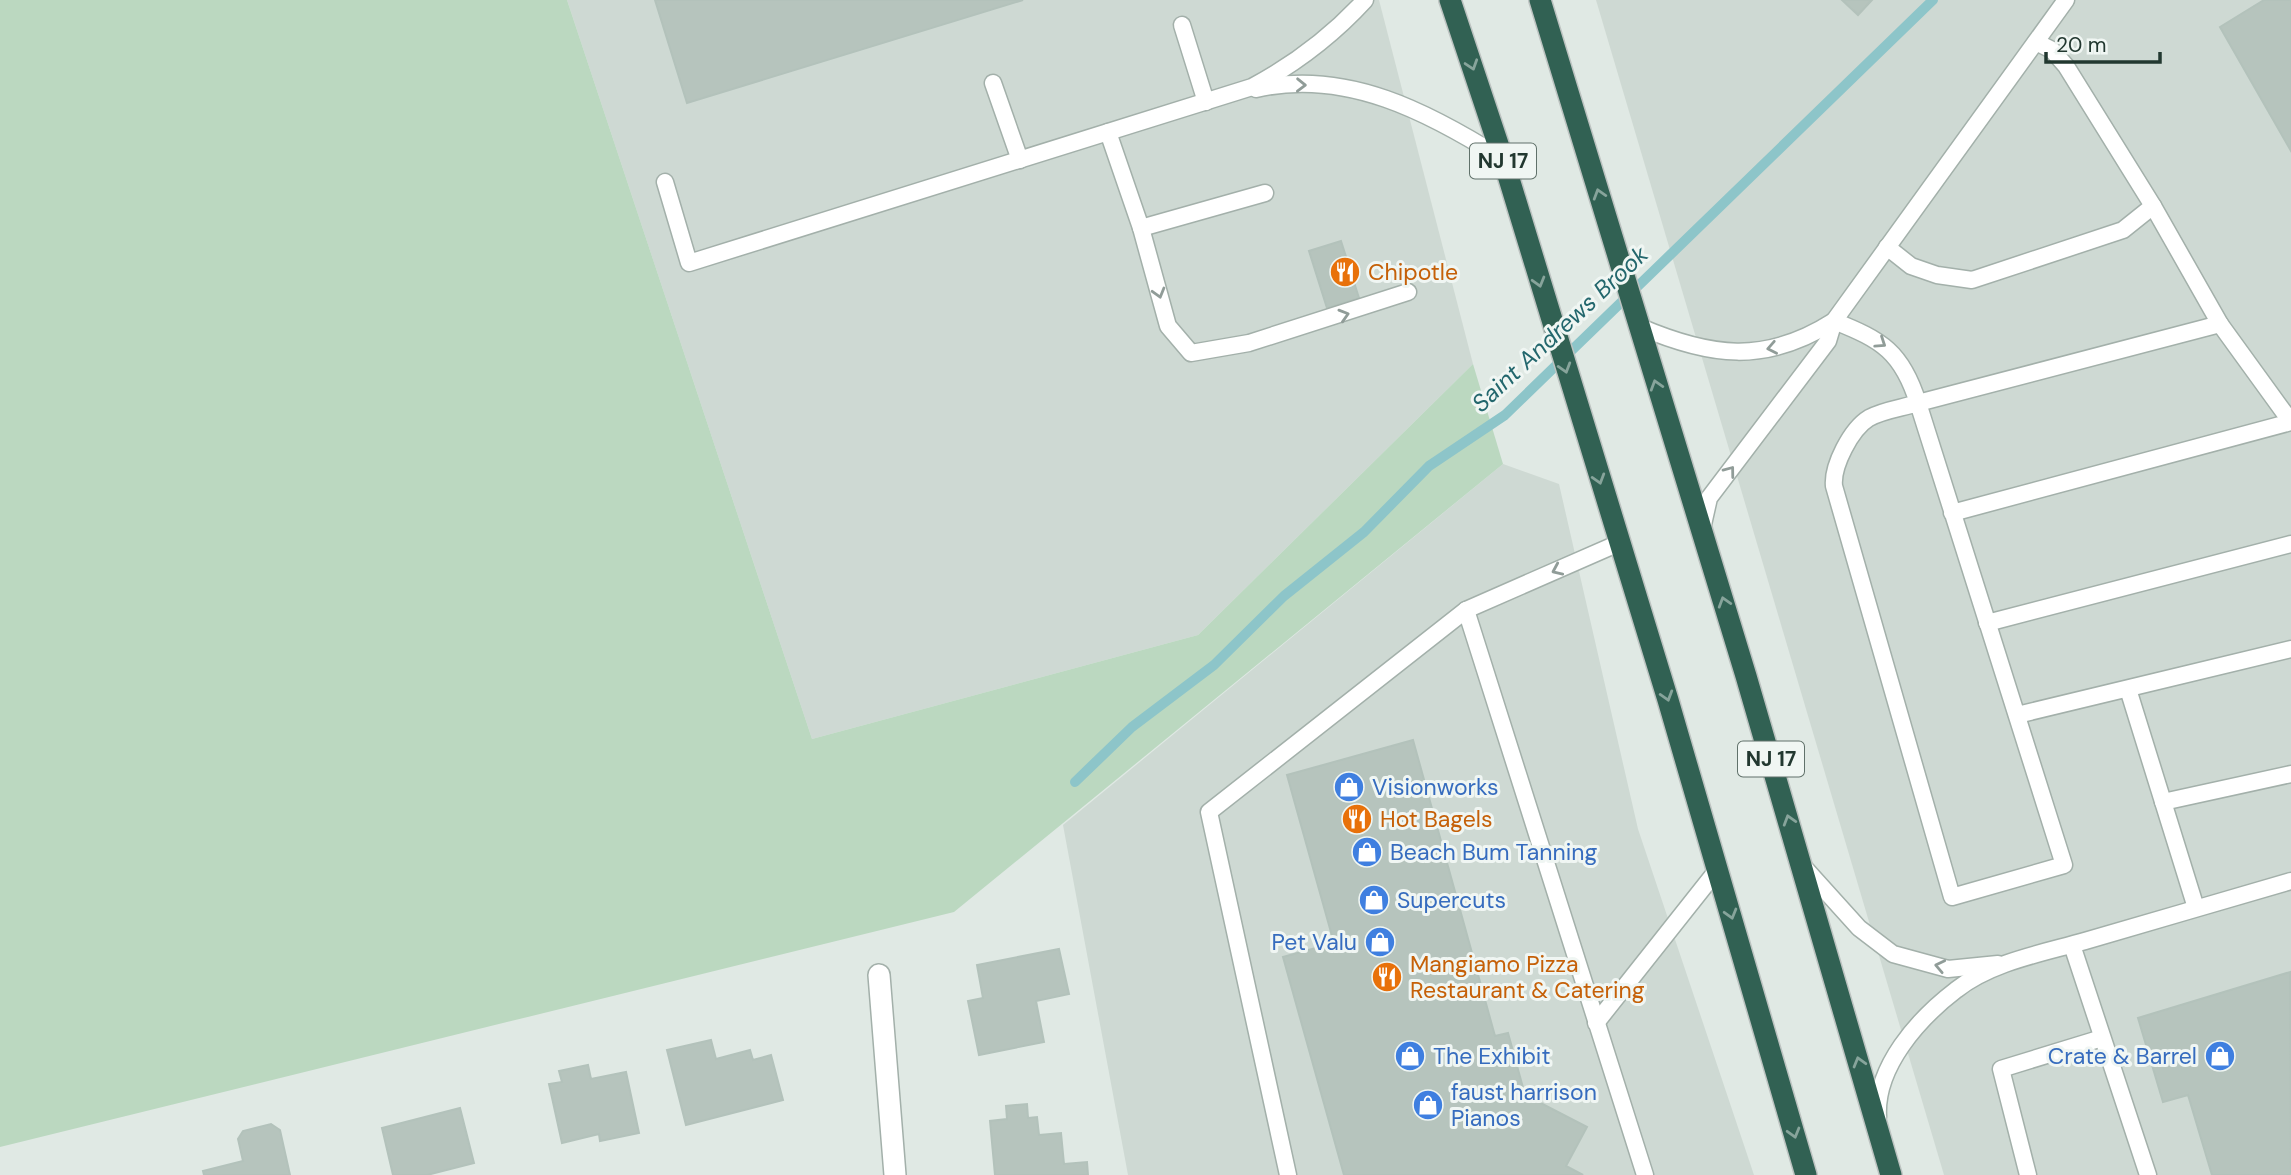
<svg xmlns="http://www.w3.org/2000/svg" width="2291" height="1175" viewBox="0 0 2291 1175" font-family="'DM Sans',sans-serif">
<rect width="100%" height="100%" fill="#e0e9e4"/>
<g fill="#ced9d3">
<polygon points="567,0 1379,0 1473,364 1198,635 812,739"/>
<polygon points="1596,0 2291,0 2291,1175 1944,1175"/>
<polygon points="1503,464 1559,484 1638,829 1754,1175 1128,1175 1063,825"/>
</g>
<polygon fill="#bbd8c0" points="0,0 567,0 812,739 1198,635 1473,364 1503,464 954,912 0,1147"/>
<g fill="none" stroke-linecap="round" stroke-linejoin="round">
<polyline stroke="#8dc5c9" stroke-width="10" points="1075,782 1132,727 1214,665 1284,596 1364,532 1429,466 1505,415 1933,0"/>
</g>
<g fill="#b6c4bd" stroke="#b3c2bb" stroke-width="2">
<polygon points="655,0 1023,0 687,103"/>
<polygon points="1842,0 1872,0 1858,15"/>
<polygon points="2264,0 2291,0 2291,151 2220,27"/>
<polygon points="1341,241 1359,298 1327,308 1309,251"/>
<polygon points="1413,740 1495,1036 1508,1033 1525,1095 1587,1127 1566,1166 1583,1175 1344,1175 1283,957 1334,943 1287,775"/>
<polygon points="1059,949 1069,994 1036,1001 1044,1042 979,1055 968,1001 983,998 977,965"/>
<polygon points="2290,972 2291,1175 2212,1175 2188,1095 2163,1102 2138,1018"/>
<polygon points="711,1040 716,1059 750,1050 753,1060 771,1055 783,1100 686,1125 667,1050"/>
<polygon points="588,1065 591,1079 626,1072 639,1133 600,1141 599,1134 562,1143 549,1084 562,1082 559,1071"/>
<polygon points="1027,1104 1028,1118 1037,1117 1039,1135 1061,1133 1064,1164 1087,1162 1088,1175 995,1175 990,1121 1007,1119 1006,1106"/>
<polygon points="460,1108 474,1163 427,1175 393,1175 382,1128"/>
<polygon points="271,1124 280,1130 290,1175 204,1175 203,1171 243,1161 238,1139 243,1131"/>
</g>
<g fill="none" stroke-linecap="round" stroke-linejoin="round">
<g stroke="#a3b0aa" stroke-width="19">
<g id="lane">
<polyline points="1182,25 1206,102"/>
<polyline points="993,83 1020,160"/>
<path d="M 1256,89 C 1346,68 1430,113 1503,159"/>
<polyline points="1108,132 1141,228 1168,326 1191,353 1249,343 1408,292"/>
<path d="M 665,182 L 689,263 L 1252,87 C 1295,64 1332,36 1365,0"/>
<polyline points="2153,206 2220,324"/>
<polyline points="1141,228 1265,193"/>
<polyline points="1887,247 1911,266 1937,275 1972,280 2123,230 2153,206 2066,66 2052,50 2036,42"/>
<path d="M 1834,321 C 1882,340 1902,352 1918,403 L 2064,865 L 1952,897 L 1834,486 C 1832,466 1851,429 1869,418 C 1883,410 1902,408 1918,403 L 2220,324 L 2291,422 L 1952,513"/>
<path d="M 1638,326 C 1710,357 1765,365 1834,321"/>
<polyline points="1702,529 1709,498 1828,341 1834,321 2066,0"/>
<polyline points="1466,610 1645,1175"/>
<polyline points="1987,623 2291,544"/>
<polyline points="2128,689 2196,908"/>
<polyline points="2017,715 2291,649"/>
<polyline points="2163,802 2291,774"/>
<polyline points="1803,866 1859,928 1893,954 1948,969 1998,964"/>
<polyline points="2072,945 2148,1175"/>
<polyline points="1596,1023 1718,869"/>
<path d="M 1878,1117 C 1875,1067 1918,1019 1956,990 C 1991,962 2043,953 2085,941 C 2154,921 2222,901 2291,881"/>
<polyline points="1288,1175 1209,812 1466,610 1619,543"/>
<polyline points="2028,1175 2001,1069 2102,1038"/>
</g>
</g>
<g stroke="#a3b0aa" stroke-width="24">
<polyline id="street" points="879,975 895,1175"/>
</g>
<g stroke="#bdc3c1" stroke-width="24">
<g id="highway">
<polyline points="1450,0 1503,159 1668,700 1806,1175"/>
<polyline points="1540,0 1746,676 1891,1175"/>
</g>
</g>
<use href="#lane" stroke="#fff" stroke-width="16"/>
<use href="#street" stroke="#fff" stroke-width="21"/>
<use href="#highway" stroke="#316153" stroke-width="21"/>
</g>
<defs><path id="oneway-chevron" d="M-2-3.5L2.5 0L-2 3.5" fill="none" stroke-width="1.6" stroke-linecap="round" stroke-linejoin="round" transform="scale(1.75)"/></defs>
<g stroke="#87a49b">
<use href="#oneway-chevron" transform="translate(1472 65) rotate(72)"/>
<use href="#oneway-chevron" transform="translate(1599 194) rotate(-107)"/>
<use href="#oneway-chevron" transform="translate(1539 282) rotate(74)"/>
<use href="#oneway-chevron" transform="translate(1565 368) rotate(73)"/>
<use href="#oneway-chevron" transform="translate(1656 385) rotate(-107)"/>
<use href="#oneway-chevron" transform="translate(1599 479) rotate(73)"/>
<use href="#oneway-chevron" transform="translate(1724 602) rotate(-107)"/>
<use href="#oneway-chevron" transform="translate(1667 696) rotate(73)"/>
<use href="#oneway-chevron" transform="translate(1789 820) rotate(-107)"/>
<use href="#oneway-chevron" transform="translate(1731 914) rotate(74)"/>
<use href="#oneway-chevron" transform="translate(1859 1062) rotate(-106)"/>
<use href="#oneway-chevron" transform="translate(1794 1133) rotate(74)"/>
</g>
<g stroke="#909c98">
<use href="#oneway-chevron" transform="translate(1301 85) rotate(1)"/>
<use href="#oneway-chevron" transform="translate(1159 293) rotate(74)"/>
<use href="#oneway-chevron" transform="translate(1344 315) rotate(-17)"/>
<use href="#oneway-chevron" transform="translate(1881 343) rotate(34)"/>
<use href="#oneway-chevron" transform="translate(1772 348) rotate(169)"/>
<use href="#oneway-chevron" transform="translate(1730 471) rotate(-53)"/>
<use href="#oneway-chevron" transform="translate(1557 570) rotate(156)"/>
<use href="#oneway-chevron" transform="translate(1940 966) rotate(-168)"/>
</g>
<defs>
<g id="restaurant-disc" transform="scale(1.575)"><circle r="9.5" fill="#e8710a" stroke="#f0f6f3"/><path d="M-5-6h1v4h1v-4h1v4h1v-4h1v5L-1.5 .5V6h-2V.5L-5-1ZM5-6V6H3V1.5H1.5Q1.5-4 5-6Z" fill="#fff"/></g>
<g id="shop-disc" transform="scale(1.575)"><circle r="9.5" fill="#3f7fe0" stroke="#f0f6f3"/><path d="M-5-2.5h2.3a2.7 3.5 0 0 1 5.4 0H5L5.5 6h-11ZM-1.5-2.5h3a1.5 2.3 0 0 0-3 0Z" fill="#fff"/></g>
</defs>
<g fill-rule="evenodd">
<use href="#restaurant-disc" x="1345" y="272"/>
<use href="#shop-disc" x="1349" y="787"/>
<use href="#restaurant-disc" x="1357" y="819"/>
<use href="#shop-disc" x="1367" y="852"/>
<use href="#shop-disc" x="1374" y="900"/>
<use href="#shop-disc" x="1380" y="942"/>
<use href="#restaurant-disc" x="1387" y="977"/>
<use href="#shop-disc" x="1410" y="1056"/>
<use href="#shop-disc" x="2220" y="1056"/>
<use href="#shop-disc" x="1428" y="1105"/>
</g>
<g text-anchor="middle" stroke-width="6" stroke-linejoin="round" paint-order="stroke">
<g fill="#f0f6f3" stroke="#60716a" stroke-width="2">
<rect x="1470" y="143.5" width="66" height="35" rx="5"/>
<rect x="1738" y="741.5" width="66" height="35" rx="5"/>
</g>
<g font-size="21" font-weight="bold" fill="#223830">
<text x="1503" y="168">NJ 17</text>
<text x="1771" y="766">NJ 17</text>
</g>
<g font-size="23" fill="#c56008" stroke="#f0f6f3" text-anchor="start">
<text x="1368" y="280">Chipotle</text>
<text x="1380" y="827">Hot Bagels</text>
<text x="1410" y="972">Mangiamo Pizza<tspan x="1410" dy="26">Restaurant &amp; Catering</tspan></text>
</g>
<g font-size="23" fill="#366cbe" stroke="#f0f6f3" text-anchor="start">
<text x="1372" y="795">Visionworks</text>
<text x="1390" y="860">Beach Bum Tanning</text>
<text x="1397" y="908">Supercuts</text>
<text x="1357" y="950" text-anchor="end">Pet Valu</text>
<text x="1433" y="1064">The Exhibit</text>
<text x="2197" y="1064" text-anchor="end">Crate &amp; Barrel</text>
<text x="1451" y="1100">faust harrison<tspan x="1451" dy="26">Pianos</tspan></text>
</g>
<g font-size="24" font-style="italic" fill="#23676d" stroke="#f0f6f3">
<text transform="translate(1560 329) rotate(-43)" y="8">Saint Andrews Brook</text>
</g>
</g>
<path d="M2046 52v10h114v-10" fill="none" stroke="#223830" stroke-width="3.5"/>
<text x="2056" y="52" font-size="21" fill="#223830" stroke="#f0f6f3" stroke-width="5" paint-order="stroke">20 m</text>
</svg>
